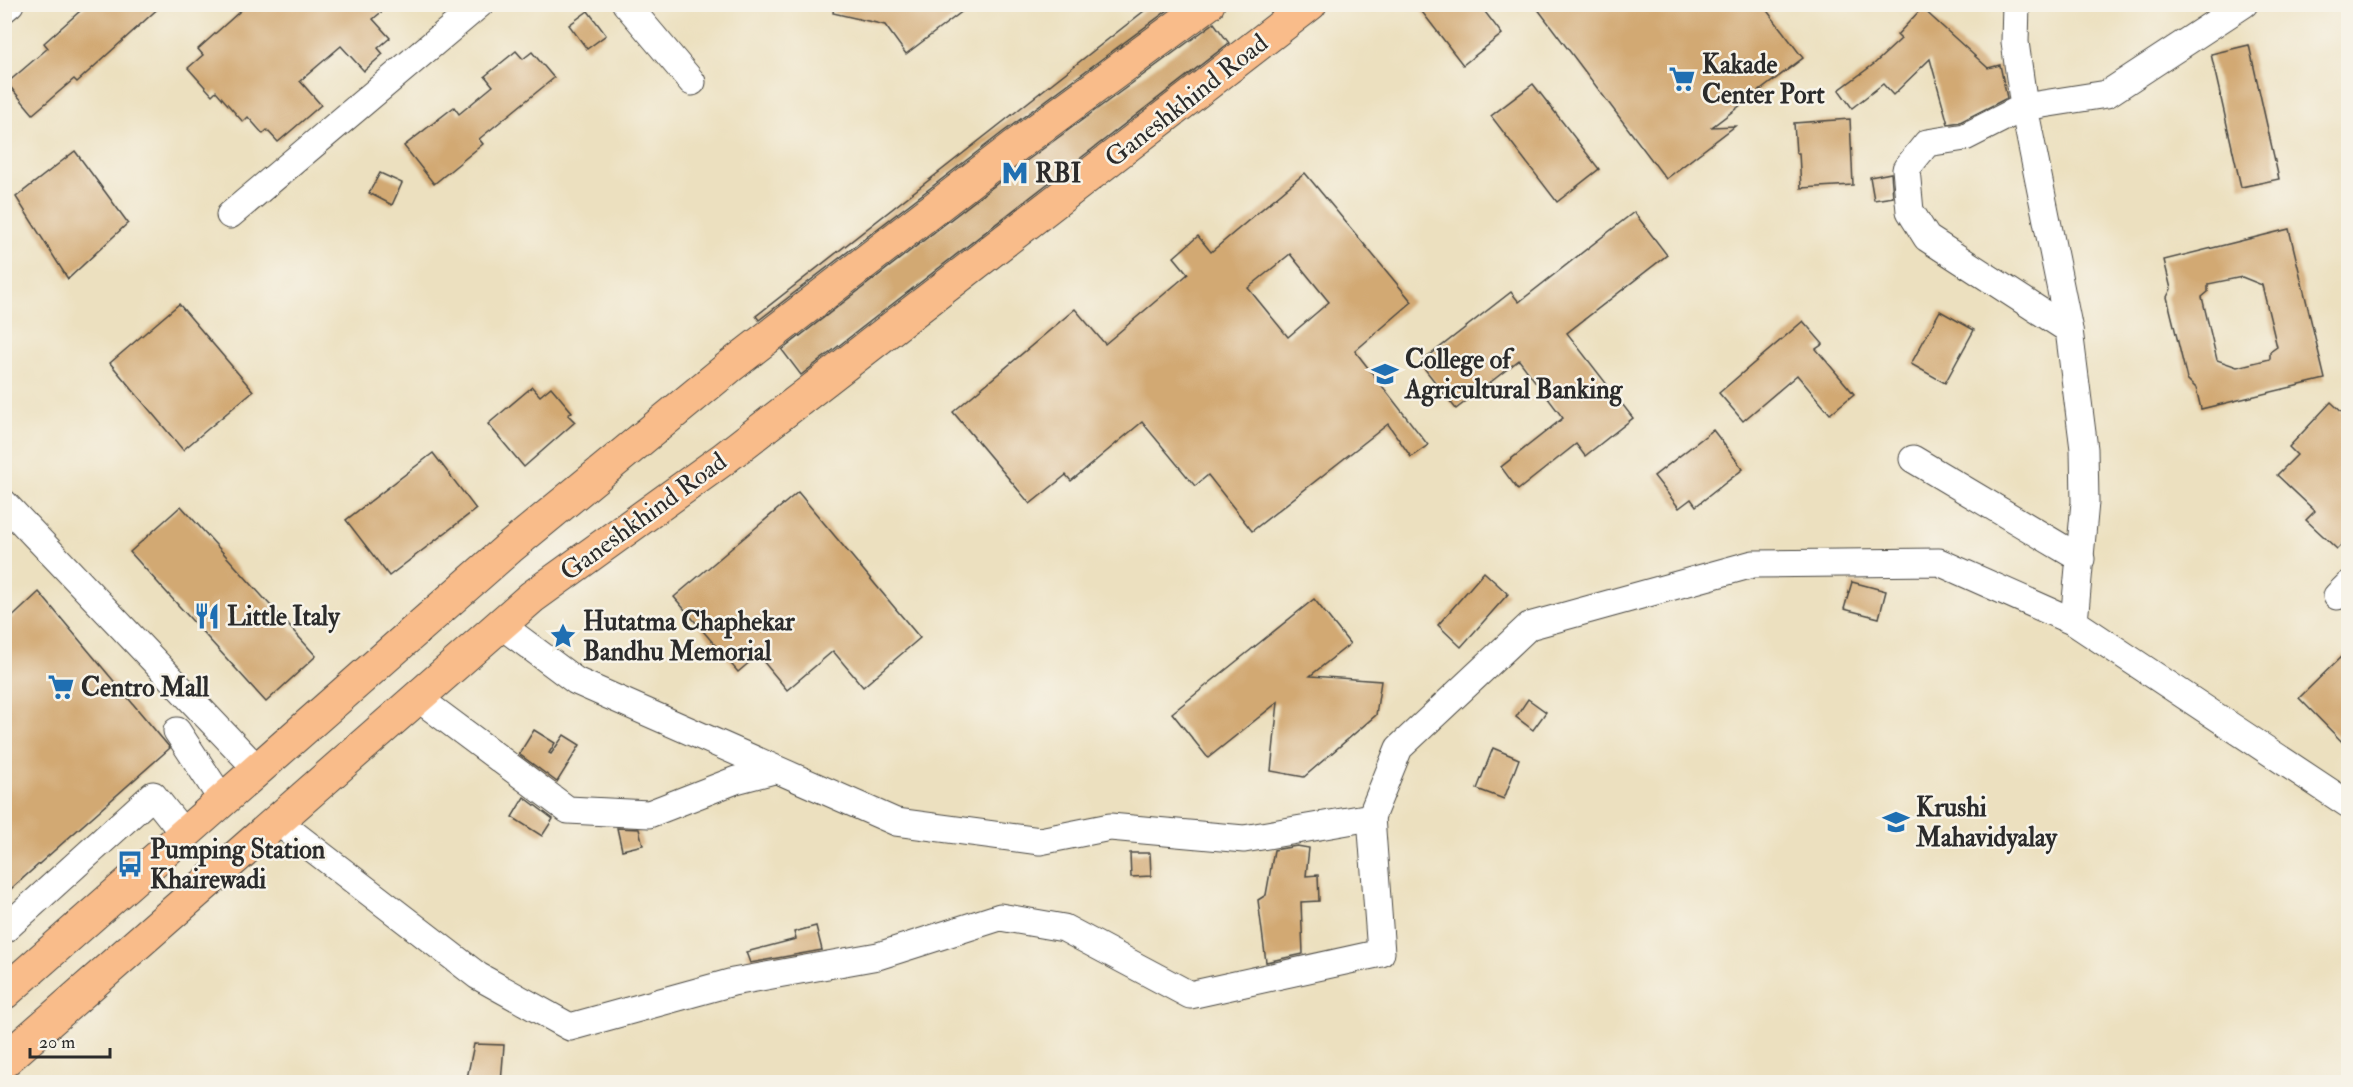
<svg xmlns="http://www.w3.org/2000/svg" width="2353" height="1087" viewBox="0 0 2353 1087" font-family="'IM FELL Double Pica',serif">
<rect width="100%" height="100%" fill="#f7f3e8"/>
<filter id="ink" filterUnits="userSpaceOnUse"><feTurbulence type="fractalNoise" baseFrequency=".0167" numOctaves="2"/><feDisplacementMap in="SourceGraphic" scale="12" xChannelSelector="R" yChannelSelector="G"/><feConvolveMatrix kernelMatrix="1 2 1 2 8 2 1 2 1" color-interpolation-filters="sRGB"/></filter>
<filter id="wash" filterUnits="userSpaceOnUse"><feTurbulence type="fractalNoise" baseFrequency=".008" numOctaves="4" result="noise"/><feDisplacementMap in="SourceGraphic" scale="24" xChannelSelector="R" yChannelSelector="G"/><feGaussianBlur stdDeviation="1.35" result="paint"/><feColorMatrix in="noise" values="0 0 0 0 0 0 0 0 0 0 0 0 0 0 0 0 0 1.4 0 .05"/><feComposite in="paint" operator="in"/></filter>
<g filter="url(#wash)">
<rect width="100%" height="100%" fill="#ece0bf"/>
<g id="blocks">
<g fill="#d2a973" fill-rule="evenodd">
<polygon points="88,4 163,4 77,82 74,79 33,114 7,83 48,48 44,43"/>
<polygon points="248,4 391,4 373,19 390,38 378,48 383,54 364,71 341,46 300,81 321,105 278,142 267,130 263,134 248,117 243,122 216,91 212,95 188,68 203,55 198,49"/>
<polygon points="834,4 972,4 906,54 885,25 833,13"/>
<polygon points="1153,4 1176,4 1003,132 759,320 756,316"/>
<polygon points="1416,4 1479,4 1502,34 1463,65"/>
<polygon points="1534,4 1762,4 1803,58 1712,127 1735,126 1666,179"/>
<polygon points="1922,8 1988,68 2000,65 2007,98 1960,122 1948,124 1930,59 1893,95 1883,84 1852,108 1839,90 1874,64 1901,39 1897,35"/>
<polygon points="588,11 606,35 587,49 569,25"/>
<polygon points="1214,23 1229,43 801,375 782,350 1025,162"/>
<polygon points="2249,45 2279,179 2241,187 2211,54"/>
<polygon points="516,51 523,59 532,52 554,78 479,139 483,144 434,184 404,146 454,107 459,114 493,86 485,76"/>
<polygon points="1533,84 1599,169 1557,202 1491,116"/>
<polygon points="1850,119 1853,185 1801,188 1799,153 1796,153 1794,123"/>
<polygon points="75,151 128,223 68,279 16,197"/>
<polygon points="380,173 402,183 392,205 369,193"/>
<path d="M 1305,173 L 1412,302 L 1355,351 L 1428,445 L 1411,457 L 1388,424 L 1252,531 L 1208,475 L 1195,486 L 1142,422 L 1071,481 L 1066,475 L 1030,504 L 953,412 L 1075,309 L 1105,344 L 1188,274 L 1174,257 L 1198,236 L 1211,252 ZM 1290,254 L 1329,302 L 1288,337 L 1248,288 Z"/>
<polygon points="1891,173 1893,197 1874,200 1870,177"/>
<polygon points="1634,212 1667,255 1567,333 1633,418 1585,456 1576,444 1518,490 1501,467 1563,418 1519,360 1456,409 1420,363 1511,292 1519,302"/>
<path d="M 2289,229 L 2325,379 L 2201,409 L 2196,388 L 2187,379 L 2167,297 L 2171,289 L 2164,260 ZM 2242,277 L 2262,285 L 2277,347 L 2270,352 L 2270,359 L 2237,367 L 2217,360 L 2202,297 L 2208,292 L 2208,284 Z"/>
<polygon points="179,304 253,391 183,450 110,363"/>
<polygon points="1940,311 1974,330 1945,383 1911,364"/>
<polygon points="1803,321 1823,344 1816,349 1854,394 1830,414 1797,375 1743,421 1719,393"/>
<polygon points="532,387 540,396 551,387 572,412 568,415 575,422 524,467 488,424"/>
<polygon points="2331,402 2349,419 2349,537 2337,549 2306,520 2315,511 2277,475 2297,455 2289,447"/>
<polygon points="1713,430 1743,469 1696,506 1691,499 1679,508 1654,476"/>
<polygon points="433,453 476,509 389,576 346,520"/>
<polygon points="798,492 920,638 863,687 833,651 787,690 758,655 738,672 674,597"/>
<polygon points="181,506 316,656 266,702 130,552"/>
<polygon points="1484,572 1508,594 1461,647 1438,625"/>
<polygon points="1852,582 1886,591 1879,618 1844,609"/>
<polygon points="39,592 170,748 4,895 4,625"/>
<polygon points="1314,599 1350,644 1310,676 1381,681 1376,715 1304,777 1271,771 1278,702 1208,758 1172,713"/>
<polygon points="2349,649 2349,749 2299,698"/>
<polygon points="1528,699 1546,712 1533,730 1516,717"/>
<polygon points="534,730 555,743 549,753 551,754 564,735 580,745 557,782 519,754"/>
<polygon points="1493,748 1519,759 1504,799 1477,789"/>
<polygon points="524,797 553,819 542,836 512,817"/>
<polygon points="617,828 639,829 643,845 622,850"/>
<polygon points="1297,846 1309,848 1306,876 1318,875 1319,901 1301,902 1303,954 1266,962 1258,900 1266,895 1274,850"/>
<polygon points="1130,853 1150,853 1151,876 1131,877"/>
<polygon points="816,926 822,950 750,963 746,952 796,939 794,932"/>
<polygon points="474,1044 504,1045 501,1083 466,1083"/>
</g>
</g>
</g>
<g filter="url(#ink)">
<use href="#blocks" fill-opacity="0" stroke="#484641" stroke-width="1.5"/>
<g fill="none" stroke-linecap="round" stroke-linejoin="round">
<g stroke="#484641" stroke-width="29">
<g id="minor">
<polyline points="626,4 692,82"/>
<polyline points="2016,4 2015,42 2024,107 1965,137 1927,143 1906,169 1910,211 1927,238 2069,330 2084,449 2085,502 2074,622 2348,804"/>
<polyline points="4,9 10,4"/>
<polyline points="230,215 480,4"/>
<polyline points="2069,330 2024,107 2107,94 2244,4"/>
<polyline points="1913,459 2081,559"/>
<polyline points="4,503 258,770"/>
<polyline points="2337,596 2348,585"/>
<polyline points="501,625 576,681 896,822 1040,841 1110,827 1244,839 1371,817 1399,748 1529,626 1753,564 1939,562 2074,622"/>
<polyline points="418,698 568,810 649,814 736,780 774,770"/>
<polyline points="177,731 223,801"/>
<polyline points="277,821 478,976 570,1027 733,982 878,956 1000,917 1064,928 1190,995 1381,953 1371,817"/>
<polyline points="4,930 153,795 184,834"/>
</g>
</g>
<g stroke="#484641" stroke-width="35">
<g id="major">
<polyline points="4,993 509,548 728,368 1014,147 1208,4"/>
<polyline points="4,1061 532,597 722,460 1310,4"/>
</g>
</g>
<use href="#minor" stroke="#fff" stroke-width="27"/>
<use href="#major" stroke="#f9bc8a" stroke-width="33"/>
</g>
</g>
<defs>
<g id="supermarket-bare" transform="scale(2.07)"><path d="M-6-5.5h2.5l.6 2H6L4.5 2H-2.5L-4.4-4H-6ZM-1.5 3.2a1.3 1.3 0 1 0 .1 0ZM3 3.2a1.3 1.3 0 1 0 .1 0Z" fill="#1f6fb2" stroke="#f7f3e8" stroke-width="2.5" paint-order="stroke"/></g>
<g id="metro-bare" transform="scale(2.07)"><path d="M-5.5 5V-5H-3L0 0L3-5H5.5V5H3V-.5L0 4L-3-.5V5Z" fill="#1f6fb2" stroke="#f7f3e8" stroke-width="2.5" paint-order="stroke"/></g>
<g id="university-bare" transform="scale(2.07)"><path d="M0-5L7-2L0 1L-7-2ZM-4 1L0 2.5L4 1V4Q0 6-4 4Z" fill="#1f6fb2" stroke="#f7f3e8" stroke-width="2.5" paint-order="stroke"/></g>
<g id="restaurant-bare" transform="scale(2.07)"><path d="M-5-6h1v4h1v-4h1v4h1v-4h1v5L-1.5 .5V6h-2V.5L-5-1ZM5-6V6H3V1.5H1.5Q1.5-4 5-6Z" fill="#1f6fb2" stroke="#f7f3e8" stroke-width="2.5" paint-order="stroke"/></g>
<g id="sight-bare" transform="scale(2.07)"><path d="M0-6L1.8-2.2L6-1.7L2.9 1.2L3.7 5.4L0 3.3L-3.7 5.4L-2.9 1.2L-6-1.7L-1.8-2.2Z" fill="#1f6fb2" stroke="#f7f3e8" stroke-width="2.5" paint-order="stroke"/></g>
<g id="bus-bare" transform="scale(2.07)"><path d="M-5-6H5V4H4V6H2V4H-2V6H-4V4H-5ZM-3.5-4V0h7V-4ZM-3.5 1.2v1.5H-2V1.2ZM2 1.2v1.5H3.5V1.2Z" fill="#1f6fb2" stroke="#f7f3e8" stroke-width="2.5" paint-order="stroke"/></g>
</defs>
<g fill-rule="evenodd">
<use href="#supermarket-bare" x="1682" y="79"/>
<use href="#metro-bare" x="1015" y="173"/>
<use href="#university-bare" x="1385" y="374"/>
<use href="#restaurant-bare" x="207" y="616"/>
<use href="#sight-bare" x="563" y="636"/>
<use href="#supermarket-bare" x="61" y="687"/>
<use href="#university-bare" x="1896" y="822"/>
<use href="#bus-bare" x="130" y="864"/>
</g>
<g text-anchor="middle" stroke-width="5" stroke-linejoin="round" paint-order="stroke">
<g font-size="26" font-weight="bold" fill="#2b2b2b" stroke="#f7f3e8" text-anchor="start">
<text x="1702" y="73">Kakade<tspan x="1702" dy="30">Center Port</tspan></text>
<text x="1035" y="182">RBI</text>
<text x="1405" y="368">College of<tspan x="1405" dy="30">Agricultural Banking</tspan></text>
<text x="227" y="625">Little Italy</text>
<text x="583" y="630">Hutatma Chaphekar<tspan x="583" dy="30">Bandhu Memorial</tspan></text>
<text x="81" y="696">Centro Mall</text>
<text x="1916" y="816">Krushi<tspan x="1916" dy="30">Mahavidyalay</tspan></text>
<text x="150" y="858">Pumping Station<tspan x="150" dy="30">Khairewadi</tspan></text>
</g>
<g font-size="26" fill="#2b2b2b" stroke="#f7f3e8">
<text transform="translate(1186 100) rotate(-38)" y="9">Ganeshkhind Road</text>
<text transform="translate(643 516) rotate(-36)" y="9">Ganeshkhind Road</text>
</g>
</g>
<rect width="2353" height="1087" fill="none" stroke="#f7f3e8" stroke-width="24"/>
<path d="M30 1048v9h80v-9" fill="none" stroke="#2b2b2b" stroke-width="3"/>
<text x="39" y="1048" font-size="18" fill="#2b2b2b" stroke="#f7f3e8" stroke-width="4.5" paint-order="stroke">20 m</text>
</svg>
